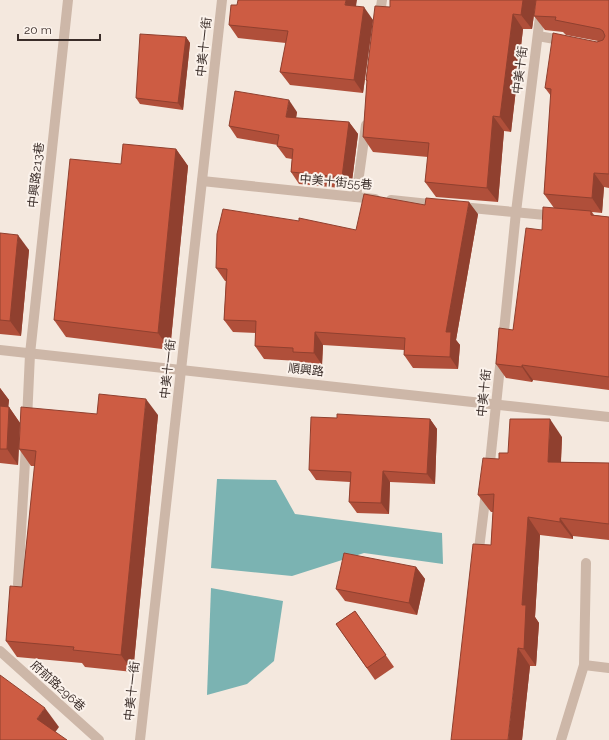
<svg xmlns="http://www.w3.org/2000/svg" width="609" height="740" viewBox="0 0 609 740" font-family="Raleway,'Noto Sans TC',sans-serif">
<rect width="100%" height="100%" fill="#f4e8de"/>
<g fill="#7bb3b2">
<polygon points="217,479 276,480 295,514 442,533 443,564 364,553 292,576 211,568"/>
<polygon points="211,588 283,601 274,661 247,684 207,695"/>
</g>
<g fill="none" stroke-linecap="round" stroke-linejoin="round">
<g stroke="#cdb7a8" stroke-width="10">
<polyline points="379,20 382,0"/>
<polyline points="538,36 566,41"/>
<polyline points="202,181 375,199"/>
<polyline points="356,197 366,125"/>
<polyline points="391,200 439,205"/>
<polyline points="461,207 556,216"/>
<polyline points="503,341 516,212 542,0"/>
<polyline points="0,350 609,417"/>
<polyline points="27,420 30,354 68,0"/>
<polyline points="489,472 501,357"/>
<polyline points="478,557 486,492"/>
<polyline points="18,584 26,444"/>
<polyline points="0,651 99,740"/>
<polyline points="584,665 609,668"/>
<polyline points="140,740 222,0"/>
<polyline points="561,740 584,665 586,563"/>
</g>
</g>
<g fill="#b04f3a">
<polygon points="536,0 532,29 523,29 511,132 504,131 498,202 436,197 425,182 428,157 373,152 363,137 367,82 366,80 390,7"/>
<polygon points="609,0 609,188 604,187 602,213 592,212 594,215 609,217 609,390 533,380 532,382 506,378 496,364 513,330 542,230 554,208 544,194 551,96 545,88 598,41 566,35 563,32 545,30 534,16"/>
<polygon points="237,5 356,6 373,20 363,93 290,85 280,72 286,43 238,38 229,25"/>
<polygon points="186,37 190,43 183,110 140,104 136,98"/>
<polygon points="297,112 296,118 349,122 358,134 351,189 299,184 291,172 292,159 286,158 277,146 278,145 237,138 229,126"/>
<polygon points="176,149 188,166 170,350 66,337 54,320 121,164"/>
<polygon points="478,214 456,340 460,345 458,369 413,368 404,355 404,350 323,345 322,365 301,365 299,361 264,359 255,346 256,333 233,332 224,320 226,281 225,281 216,268 356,230"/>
<polygon points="0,233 29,250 21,336 0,334"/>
<polygon points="0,388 9,400 8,407 9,407 20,423 18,465 0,463"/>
<polygon points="97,414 158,415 133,672 85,667 82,663 17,657 6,641 22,587 35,466 31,466 19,449"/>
<polygon points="337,418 430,419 437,429 435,484 390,482 389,514 357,513 349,502 350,482 316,480 309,470"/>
<polygon points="562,437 561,462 609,463 609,540 573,536 573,539 540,535 535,617 539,623 536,666 530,666 522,740 491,545 493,512 491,512 478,495 499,459 508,453"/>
<polygon points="416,567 425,579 417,615 345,601 336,589"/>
<polygon points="355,611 394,667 375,680 336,624"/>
</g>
<g fill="#90402f">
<polygon points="346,0 357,0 354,18 345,5"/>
<polygon points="523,0 536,0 532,29 521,15"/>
<polygon points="364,7 373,20 363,93 354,80"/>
<polygon points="513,14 523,29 511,132 500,117"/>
<polygon points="186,37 190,43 183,110 178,103"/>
<polygon points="289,100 297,112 294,129 286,117"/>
<polygon points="493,116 504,131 498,202 487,188"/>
<polygon points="349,122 358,134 351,189 342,177"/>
<polygon points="176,149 188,166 170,350 158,333"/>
<polygon points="594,173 604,187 602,213 592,198"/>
<polygon points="469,202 478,214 456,340 460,345 458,369 450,357 446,332"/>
<polygon points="18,235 29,250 21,336 10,321"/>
<polygon points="315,332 323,345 322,365 314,353"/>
<polygon points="522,365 533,380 532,382 522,367"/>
<polygon points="0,388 9,400 7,421 0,412"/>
<polygon points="146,399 158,415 133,672 121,655"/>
<polygon points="9,407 20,423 18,465 7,449"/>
<polygon points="430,419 437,429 435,484 427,474"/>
<polygon points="550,419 562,437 560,479 548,462"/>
<polygon points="383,471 390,482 389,514 381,503"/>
<polygon points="528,517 540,535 535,617 539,623 536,666 524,649 522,605"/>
<polygon points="560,518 573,536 573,539 560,522"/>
<polygon points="416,567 425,579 417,615 409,603"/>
<polygon points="518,648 530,666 522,740 508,740"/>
<polygon points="45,708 59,727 51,738 37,719"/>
</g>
<g fill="#cd5c43" stroke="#90402f">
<polygon points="238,0 346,0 345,5 364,7 354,80 280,72 288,31 229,25 231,5 237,5"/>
<polygon points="390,0 523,0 521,15 513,14 500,117 493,116 487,188 425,182 429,143 363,137 367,80 366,80 375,6 390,7"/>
<polygon points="536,0 609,0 609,174 594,173 592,198 544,194 551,89 545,88 553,33 597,42 603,40 605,36 603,31 600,29 555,20 556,17 534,16"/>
<polygon points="140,34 186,37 178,103 136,98"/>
<polygon points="235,91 289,100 286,117 349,122 342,177 291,172 293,149 277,146 279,135 229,126"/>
<polygon points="123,144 176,149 158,333 54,320 70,159 121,164"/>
<polygon points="364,194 425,205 426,198 469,202 446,332 451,332 450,357 404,355 405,338 315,332 314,353 293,352 293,348 255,346 256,321 224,320 227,269 216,268 217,234 223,209 299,221 299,218 356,230"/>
<polygon points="543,207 591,211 591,215 609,217 609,377 522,365 522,367 496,364 499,328 513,330 526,228 542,230"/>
<polygon points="0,233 18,235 10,321 0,320"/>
<polygon points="99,394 146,399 121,655 73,650 74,647 6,641 10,586 22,587 36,451 19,449 21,407 97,414"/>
<polygon points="0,406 9,407 7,449 0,449"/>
<polygon points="337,414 430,419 427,474 383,471 381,503 349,502 351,472 309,470 311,417 337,418"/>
<polygon points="510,419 550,419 548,462 609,463 609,524 560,518 560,522 528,517 522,605 526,605 524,649 518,648 508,740 451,740 473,544 491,545 494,494 478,495 483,458 499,459 499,453 508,453"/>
<polygon points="344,553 416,567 409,603 336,589"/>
<polygon points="355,611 386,655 367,668 336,624"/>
<polygon points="0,675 45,708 37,719 67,740 0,740"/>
</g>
<g text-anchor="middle" stroke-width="4" stroke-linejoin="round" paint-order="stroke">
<g font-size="12" fill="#3a2d29" stroke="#fbf2eb">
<text transform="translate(204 47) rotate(-84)" y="4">中美十一街</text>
<text transform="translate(520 70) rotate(-83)" y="4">中美十街</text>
<text transform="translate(36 175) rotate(-84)" y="4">中興路213巷</text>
<text transform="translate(336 182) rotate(5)" y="4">中美十街55巷</text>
<text transform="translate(168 369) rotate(-84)" y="4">中美十一街</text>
<text transform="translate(306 370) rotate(6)" y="4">順興路</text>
<text transform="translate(484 393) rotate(-84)" y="4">中美十街</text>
<text transform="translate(58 686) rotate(42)" y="4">府前路296巷</text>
<text transform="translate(132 691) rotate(-84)" y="4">中美十一街</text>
</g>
</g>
<path d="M18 34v6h82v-6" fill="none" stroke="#3a2d29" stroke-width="2"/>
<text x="24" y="34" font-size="12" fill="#3a2d29" stroke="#fbf2eb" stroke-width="3" paint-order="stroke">20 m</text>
</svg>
